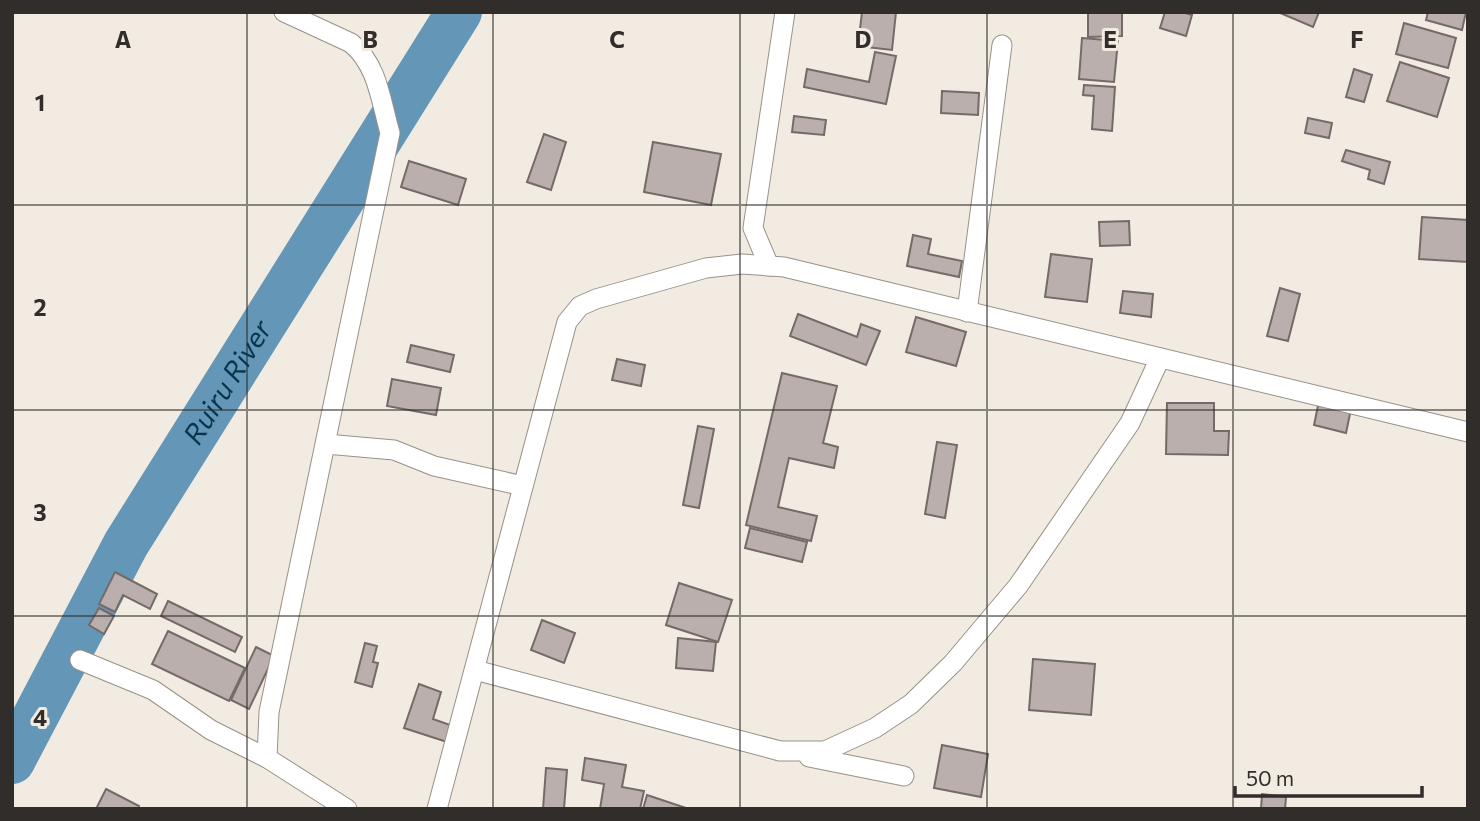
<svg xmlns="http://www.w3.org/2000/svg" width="1480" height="821" viewBox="0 0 1480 821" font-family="Commissioner,sans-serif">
<rect width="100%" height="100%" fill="#f2ebe2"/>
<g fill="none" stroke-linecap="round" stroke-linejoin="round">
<path stroke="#6497b7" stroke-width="46" id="s1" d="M 12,761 L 126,544 L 459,12"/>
</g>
<g fill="#bbafad" stroke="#756a68" stroke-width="2">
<polygon points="862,12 896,12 892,50 858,46"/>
<polygon points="1088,12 1122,12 1122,36 1088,37"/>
<polygon points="1165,12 1182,12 1192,15 1186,36 1160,28"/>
<polygon points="1278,12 1319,12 1313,27"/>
<polygon points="1428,12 1466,12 1462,30 1426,20"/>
<polygon points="1404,23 1456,38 1448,68 1396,54"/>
<polygon points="1082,38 1118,41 1114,82 1079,79"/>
<polygon points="875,52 896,56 886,104 804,87 807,69 869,82"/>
<polygon points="1400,62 1449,78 1437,117 1387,101"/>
<polygon points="1354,69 1372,75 1364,102 1346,97"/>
<polygon points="1084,85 1115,87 1112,131 1092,129 1094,96 1083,95"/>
<polygon points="942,91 979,93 978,115 941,113"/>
<polygon points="794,116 826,120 824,135 792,132"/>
<polygon points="1308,118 1332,123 1329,138 1305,133"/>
<polygon points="544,134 566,142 551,190 527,182"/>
<polygon points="653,142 721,154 711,205 644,192"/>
<polygon points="1346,150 1390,162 1384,184 1368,179 1370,170 1342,161"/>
<polygon points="409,161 466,179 458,205 401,187"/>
<polygon points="1422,217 1468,220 1468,262 1419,259"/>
<polygon points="1129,221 1130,245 1100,246 1099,222"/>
<polygon points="913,235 931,239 928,254 962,261 959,277 907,266"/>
<polygon points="1051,254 1092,259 1087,302 1045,297"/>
<polygon points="1280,288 1300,294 1288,341 1267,336"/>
<polygon points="1123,291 1153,294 1151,317 1120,313"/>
<polygon points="798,314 857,337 861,324 880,331 866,365 790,336"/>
<polygon points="916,317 966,332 956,366 906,352"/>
<polygon points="411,345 454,355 450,372 407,362"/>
<polygon points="617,359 645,365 641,386 612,380"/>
<polygon points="782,373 837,386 823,443 838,447 834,468 789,458 778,507 817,516 811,541 746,525"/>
<polygon points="392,379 441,388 436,415 387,406"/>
<polygon points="1319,401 1351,409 1346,433 1314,425"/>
<polygon points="1167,403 1214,403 1214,431 1229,431 1228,455 1166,454"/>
<polygon points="698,426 714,429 699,508 683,505"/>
<polygon points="937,442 957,445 945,518 925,514"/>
<polygon points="750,528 807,542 802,562 745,548"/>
<polygon points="115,572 157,594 150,609 123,595 115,612 99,604"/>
<polygon points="679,583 732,600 718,642 666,625"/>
<polygon points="168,601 242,637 235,652 161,616"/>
<polygon points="99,608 114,616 104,634 89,625"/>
<polygon points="542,620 575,633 564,663 531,650"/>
<polygon points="168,631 245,668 229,701 152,664"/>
<polygon points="678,638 716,642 713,671 676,668"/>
<polygon points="365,643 377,646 373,662 378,663 372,687 355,682"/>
<polygon points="256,647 274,656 249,709 231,700"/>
<polygon points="1033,659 1095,664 1091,715 1029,710"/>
<polygon points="419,684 441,692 433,719 453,726 447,742 404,728"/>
<polygon points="942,745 988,754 981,797 934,788"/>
<polygon points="585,758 626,765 622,787 644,791 640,809 600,809 604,784 582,780"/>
<polygon points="546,768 567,770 564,809 543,809"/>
<polygon points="106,789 139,806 138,809 96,809"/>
<polygon points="1262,794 1286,797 1285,809 1261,809"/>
<polygon points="647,795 686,808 686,809 643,809"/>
</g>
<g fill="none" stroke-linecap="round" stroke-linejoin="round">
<g stroke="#989189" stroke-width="21">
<g id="minor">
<path d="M 284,12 L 351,43 C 378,65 381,102 390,133 L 269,712 L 267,758 L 347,809"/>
<polyline points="769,266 753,228 785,12"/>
<polyline points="967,312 1002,45"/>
<polyline points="326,444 394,450 434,466 523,486"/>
<polyline points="80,660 153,690 211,730 267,758"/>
<polyline points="475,670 780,751 825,751 875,728 911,704 953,663 1018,586 1130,423 1160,358"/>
<polyline points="809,757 904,776"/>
<polyline points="437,809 567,322 580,306 596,299 706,268 742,264 784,267 1468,432"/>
</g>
</g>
<use href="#minor" stroke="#fff" stroke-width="19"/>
</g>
<path fill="none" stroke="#302d2a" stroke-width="2" stroke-opacity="0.55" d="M 247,12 L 247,809M 493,12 L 493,809M 740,12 L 740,809M 987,12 L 987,809M 1233,12 L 1233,809M 12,205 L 1468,205M 12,410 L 1468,410M 12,616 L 1468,616"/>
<g text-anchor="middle" stroke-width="6" stroke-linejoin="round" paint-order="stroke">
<g font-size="28" font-style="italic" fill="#09354c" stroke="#f2ebe2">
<text dy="10" stroke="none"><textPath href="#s1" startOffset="436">Ruiru River</textPath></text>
</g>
</g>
<g font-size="23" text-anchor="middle" font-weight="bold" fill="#302d2a" stroke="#f2ebe2" stroke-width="6" stroke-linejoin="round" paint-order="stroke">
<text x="123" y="48">A</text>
<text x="370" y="48">B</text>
<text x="617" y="48">C</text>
<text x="863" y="48">D</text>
<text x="1110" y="48">E</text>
<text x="1357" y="48">F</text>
<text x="40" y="111">1</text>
<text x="40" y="316">2</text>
<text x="40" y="521">3</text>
<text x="40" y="726">4</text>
</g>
<rect width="1480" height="821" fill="none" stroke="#302d2a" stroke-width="28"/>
<path d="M1235 786v10h187v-10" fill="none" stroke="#302d2a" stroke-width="3.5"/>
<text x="1246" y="786" font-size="21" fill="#302d2a" stroke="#f2ebe2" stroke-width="5" paint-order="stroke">50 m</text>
</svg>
